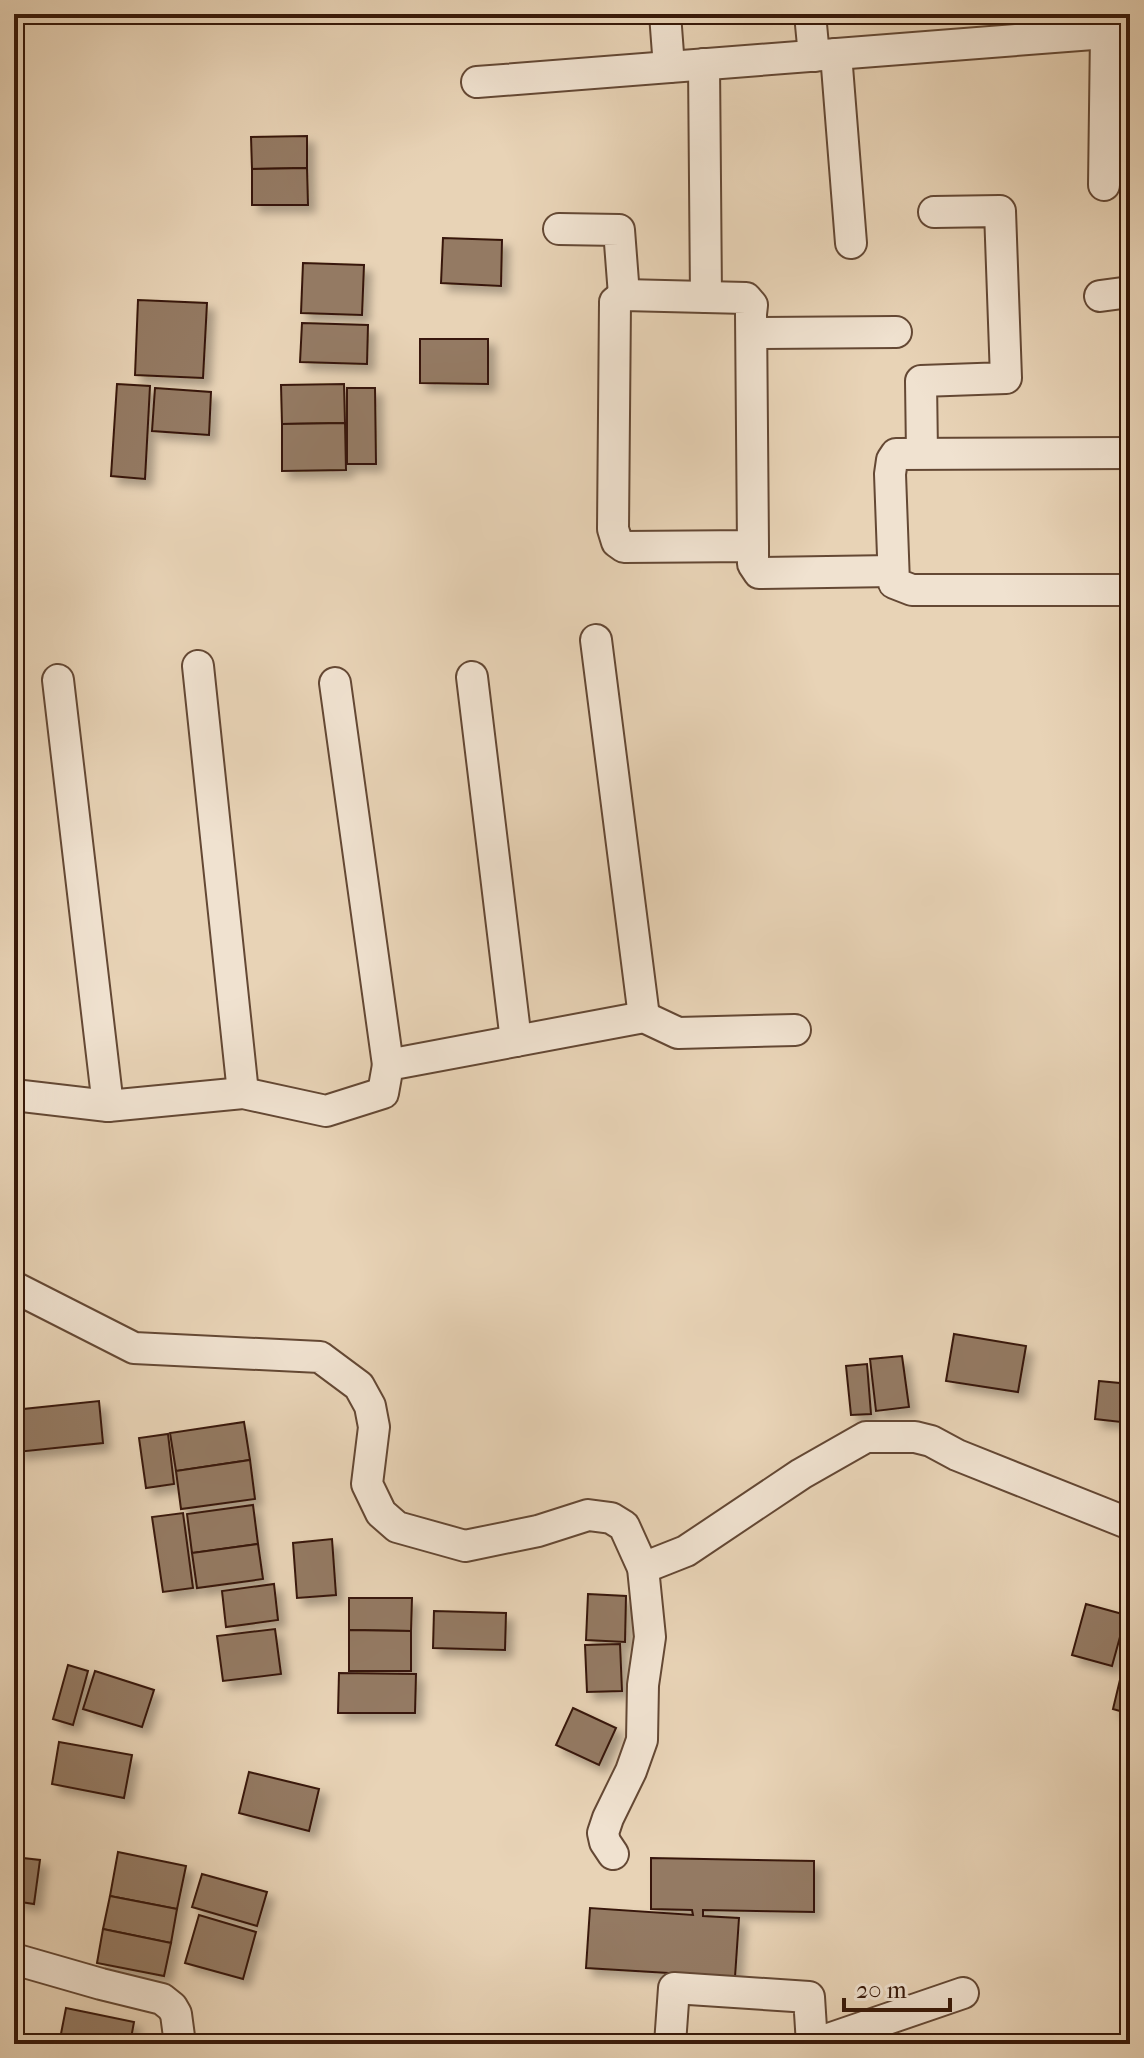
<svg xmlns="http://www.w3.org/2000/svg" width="1144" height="2058" viewBox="0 0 1144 2058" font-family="'IM FELL French Canon',serif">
<defs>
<filter id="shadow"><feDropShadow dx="7" dy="7" stdDeviation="4" flood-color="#0004"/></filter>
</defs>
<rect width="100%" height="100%" fill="#e8d3b6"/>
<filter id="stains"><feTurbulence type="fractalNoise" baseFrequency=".0025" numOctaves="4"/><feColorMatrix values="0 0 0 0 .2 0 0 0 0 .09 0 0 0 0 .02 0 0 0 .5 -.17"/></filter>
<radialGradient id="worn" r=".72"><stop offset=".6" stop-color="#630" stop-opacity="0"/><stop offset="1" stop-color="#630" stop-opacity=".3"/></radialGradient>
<g fill="#947a63" stroke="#381909" stroke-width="2" filter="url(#shadow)">
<polygon points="307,136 307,168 252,169 251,137"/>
<polygon points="307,168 308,205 252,205 252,169"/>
<polygon points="443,238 502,240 501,286 441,283"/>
<polygon points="303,263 364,265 362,315 301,313"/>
<polygon points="138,300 207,303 203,378 135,375"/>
<polygon points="302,323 368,325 367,364 300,362"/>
<polygon points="420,339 488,339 488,384 420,383"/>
<polygon points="117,384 150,386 145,479 111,476"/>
<polygon points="344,384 345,423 282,424 281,385"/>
<polygon points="155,388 211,392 209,435 152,431"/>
<polygon points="347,388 375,388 376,464 347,464"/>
<polygon points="345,423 346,470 282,471 282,424"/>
<polygon points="954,1334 1026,1346 1018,1392 946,1381"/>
<polygon points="902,1356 909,1407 876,1411 870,1359"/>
<polygon points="867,1364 871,1414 851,1415 846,1366"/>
<polygon points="1099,1381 1130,1384 1130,1423 1095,1419"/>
<polygon points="99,1401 103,1443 17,1452 14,1410"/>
<polygon points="244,1422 250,1460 176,1471 170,1433"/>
<polygon points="168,1434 174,1484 146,1488 139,1438"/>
<polygon points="250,1460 255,1499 181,1509 176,1471"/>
<polygon points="253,1505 258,1544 192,1553 187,1514"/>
<polygon points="183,1513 193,1588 163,1592 152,1517"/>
<polygon points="332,1539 336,1595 297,1598 293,1543"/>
<polygon points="258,1544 263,1579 197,1588 192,1553"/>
<polygon points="274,1584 278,1620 226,1627 222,1591"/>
<polygon points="588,1594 626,1596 625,1642 586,1640"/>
<polygon points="349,1598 412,1598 411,1631 349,1630"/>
<polygon points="1086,1604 1126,1615 1112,1666 1072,1655"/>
<polygon points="434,1611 506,1613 505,1650 433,1648"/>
<polygon points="275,1629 281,1674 223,1681 217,1636"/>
<polygon points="349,1630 411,1631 411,1671 349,1671"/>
<polygon points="1130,1638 1130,1714 1113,1709"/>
<polygon points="620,1644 622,1691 587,1692 585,1645"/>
<polygon points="68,1665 88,1671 73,1725 53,1719"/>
<polygon points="95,1671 154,1690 142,1727 83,1709"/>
<polygon points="339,1673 416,1674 415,1713 338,1713"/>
<polygon points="573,1708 616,1728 599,1765 556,1745"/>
<polygon points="59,1742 132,1755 124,1798 52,1784"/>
<polygon points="249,1772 319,1789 309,1831 239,1813"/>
<polygon points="118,1852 186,1866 177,1909 110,1896"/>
<polygon points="14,1857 40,1860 34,1904 14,1901"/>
<polygon points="651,1858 814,1861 814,1912 703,1910 703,1916 739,1918 735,1977 586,1968 590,1908 693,1915 692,1910 651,1909"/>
<polygon points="202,1874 267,1892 257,1926 192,1907"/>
<polygon points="110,1896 177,1909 171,1943 103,1929"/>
<polygon points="199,1915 256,1932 243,1979 185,1963"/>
<polygon points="103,1929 171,1943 164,1976 97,1963"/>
<polygon points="66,2008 134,2022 130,2044 59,2044"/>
</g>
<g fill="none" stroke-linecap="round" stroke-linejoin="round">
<g stroke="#644834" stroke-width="34">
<g id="street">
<polyline points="665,14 669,67"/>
<polyline points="810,14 814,56"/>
<polyline points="836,54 851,243"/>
<polyline points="704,64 706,297"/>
<polyline points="477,82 1106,33 1130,34"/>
<polyline points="1104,185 1106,33"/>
<polyline points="559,229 619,230 624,295"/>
<polyline points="1100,296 1130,292"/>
<polyline points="752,333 896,332"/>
<polyline points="922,453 921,381 1006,378 1000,211 934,212"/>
<polyline points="1130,453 896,454 892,460 890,474 894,583 912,590 1130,590"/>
<polyline points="753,546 624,547 617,542 613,529 615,302 624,295 746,298 752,305 751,314 753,546 753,564 759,573 893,571"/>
<polyline points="596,640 644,1017"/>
<polyline points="198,666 243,1093"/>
<polyline points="472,677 516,1041"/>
<polyline points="58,680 108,1106"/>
<polyline points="335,683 388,1065"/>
<polyline points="14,1095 108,1106 243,1093 326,1111 383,1093 388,1065 644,1017 678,1033 795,1030"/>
<polyline points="14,1287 134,1348 320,1357 359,1386 370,1406 374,1427 367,1484 381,1513 397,1527 465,1546 538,1531 588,1515 611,1518 624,1526 643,1568 650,1637 643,1685 642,1740 631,1771 608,1818 603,1833 605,1842 613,1854"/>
<polyline points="643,1568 686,1551 801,1474 866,1437 915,1437 931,1441 957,1455 1130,1524"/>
<polyline points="14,1959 101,1984 162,1999 172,2007 176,2014 180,2044"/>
<polyline points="670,2044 674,1988 809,1997 812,2044"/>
<polyline points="814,2044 963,1993"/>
</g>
</g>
<use href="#street" stroke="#f0e2d0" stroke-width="30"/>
</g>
<rect width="1144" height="2058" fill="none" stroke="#e8d3b6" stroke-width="48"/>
<rect x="16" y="16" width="1112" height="2026" fill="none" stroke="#381909" stroke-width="4"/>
<rect x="24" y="24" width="1096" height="2010" fill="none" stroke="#381909" stroke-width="2"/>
<path d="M844 1998v12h106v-12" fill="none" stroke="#381909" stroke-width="4"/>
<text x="856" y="1998" font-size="24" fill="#381909" stroke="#f0e2d0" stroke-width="6" paint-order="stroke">20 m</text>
<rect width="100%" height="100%" filter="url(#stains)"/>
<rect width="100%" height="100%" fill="url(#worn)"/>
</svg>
